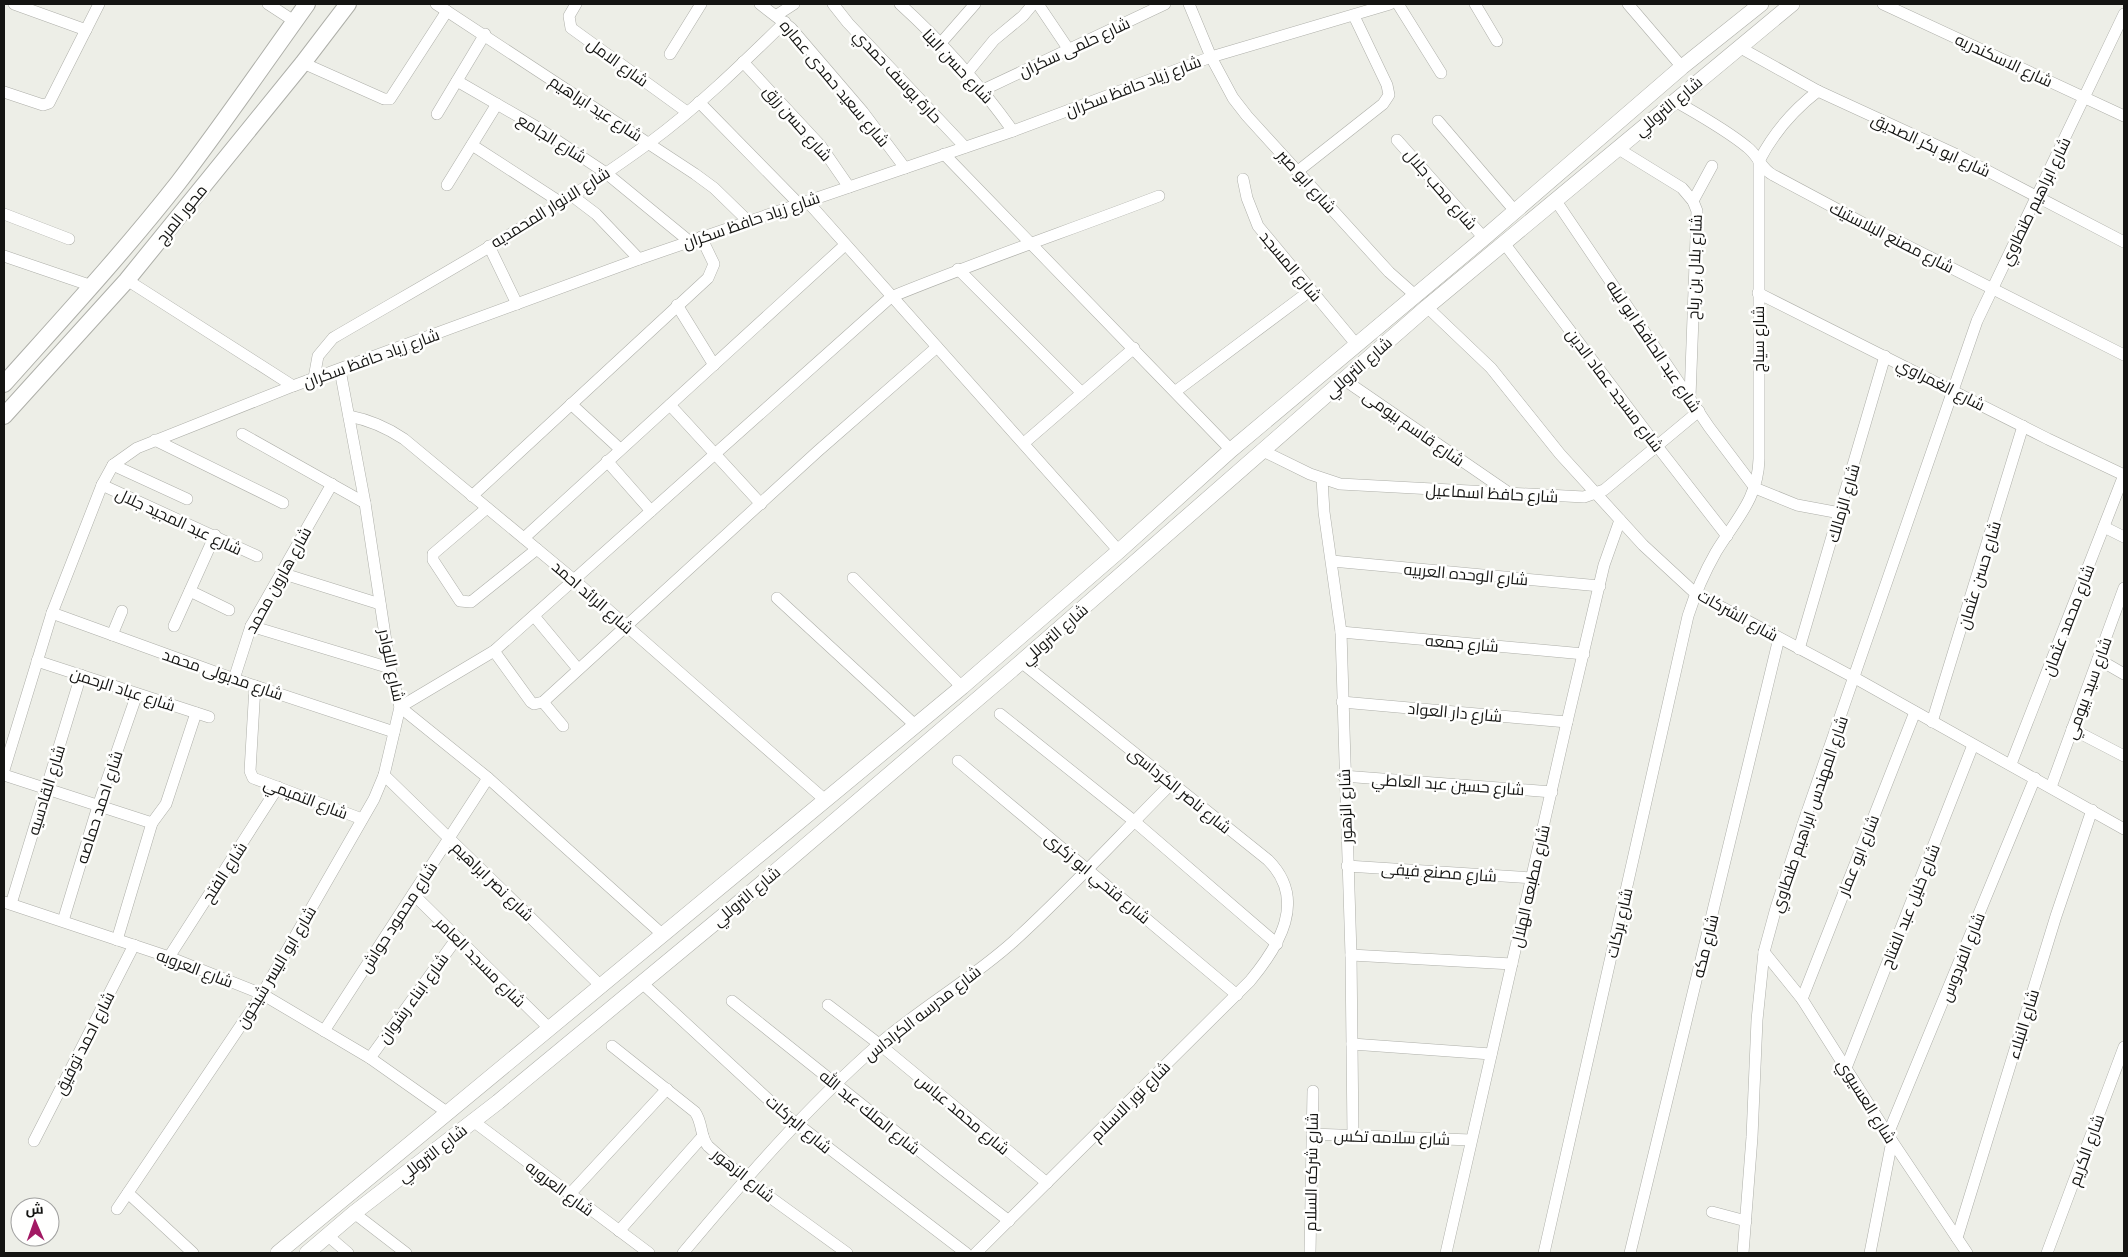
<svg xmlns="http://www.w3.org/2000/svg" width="2128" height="1257" viewBox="0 0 2128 1257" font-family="'Roboto Condensed',Cairo,sans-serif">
<rect width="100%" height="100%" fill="#edeee7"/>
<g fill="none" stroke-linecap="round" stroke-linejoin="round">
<g stroke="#aeafa9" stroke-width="12">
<g id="minor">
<polyline points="14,4 86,30"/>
<polyline points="268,4 294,21"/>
<polyline points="436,4 695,174 714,188 748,221"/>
<polyline points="576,4 569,16 571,28 687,112"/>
<polyline points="760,4 791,28 863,112 905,168"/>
<polyline points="833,4 848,23 965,147"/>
<path d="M 900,4 C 942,42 980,85 1013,131"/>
<polyline points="1038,4 1069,50"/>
<polyline points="1189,4 1211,57 1233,98 1247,116 1389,272 1415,295"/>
<polyline points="1398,4 1441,73"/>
<polyline points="1475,4 1497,41"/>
<polyline points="1628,4 1682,67"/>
<polyline points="1883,4 2124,116"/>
<polyline points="777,15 794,4"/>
<polyline points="940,44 975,4"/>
<polyline points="1739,47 1818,91 1955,154 2124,242"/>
<polyline points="670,54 701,4"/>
<polyline points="743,62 820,145 849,187"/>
<polyline points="303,63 384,99 390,99 447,11"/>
<polyline points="967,73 994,40 1023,16 1033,4"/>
<polyline points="457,81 535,126 606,173 689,241"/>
<polyline points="983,90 1165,4"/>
<polyline points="4,92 43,105 49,103 99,4"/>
<path d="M 1675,101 C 1699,115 1725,129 1747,147 C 1758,155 1761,169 1773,175 L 1876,230 L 2124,355"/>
<polyline points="699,102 799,204"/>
<polyline points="437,114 485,34"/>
<polyline points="1438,121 1515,211"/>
<polyline points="1397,140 1484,238"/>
<polyline points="472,145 560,202"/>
<polyline points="1617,148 1682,188 1693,201 1697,211 1690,397"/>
<polyline points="944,154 1231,450"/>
<polyline points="1298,171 1383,104 1389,95 1387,85 1354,16"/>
<polyline points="1243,179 1247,198 1258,226 1356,344"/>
<polyline points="447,185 497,104"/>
<polyline points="571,195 596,214 639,259"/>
<polyline points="807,201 1119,551"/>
<polyline points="1556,201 1709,427 1755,488 1797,505 1840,513"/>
<polyline points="1693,201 1712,166"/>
<polyline points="4,214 69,239"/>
<polyline points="1504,243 1657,446 1727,536"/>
<polyline points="489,246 517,304"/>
<polyline points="4,256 92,286"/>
<polyline points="958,269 1082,393"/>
<polyline points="127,280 293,386"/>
<polyline points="1758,293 2048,439 2124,475"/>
<polyline points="677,305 714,365"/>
<polyline points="1427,307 1491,368 1560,454 1643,545 1695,593 1855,678 2124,829"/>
<polyline points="340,370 365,503 390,668 400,707 488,778 662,934"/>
<path d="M 314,378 L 318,356 L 333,338 C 439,276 549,216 649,143 C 698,107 742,64 785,22"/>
<polyline points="1343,379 1509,493"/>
<polyline points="1176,391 1311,290"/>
<polyline points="571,404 620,449"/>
<polyline points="670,405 761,504"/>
<path d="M 349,416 C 370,420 386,427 404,439 L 573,579 L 824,799"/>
<polyline points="242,434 365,503"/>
<polyline points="155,440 283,503"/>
<polyline points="1024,443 1134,348"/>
<polyline points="1263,451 1310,474 1340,484 1584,497 1604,490 1699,411"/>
<polyline points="607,461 651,511"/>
<polyline points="113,465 187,499"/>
<polyline points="1322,479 1324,512 1341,632 1351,955 1353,1135"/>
<polyline points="102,485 257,556"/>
<polyline points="472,496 708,278 714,264 701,237"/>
<polyline points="487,508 433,554 433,560 460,601 471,602 537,549"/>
<polyline points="2104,527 2124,537"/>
<polyline points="524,538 845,245"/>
<polyline points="1332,561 1600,586"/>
<polyline points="281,573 380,604"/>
<polyline points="853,578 962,687"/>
<polyline points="190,591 229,610"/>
<polyline points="777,598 915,725"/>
<polyline points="52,613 234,679 394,732"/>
<polyline points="534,616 578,669"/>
<polyline points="174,626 215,535"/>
<polyline points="251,626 390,668"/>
<polyline points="1341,632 1584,654"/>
<polyline points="112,635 122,611"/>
<polyline points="1799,649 1885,356"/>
<polyline points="494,651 531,702 534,704 543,702 818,451 937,347"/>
<polyline points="2098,659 2124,674"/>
<polyline points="37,661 209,717"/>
<polyline points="234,679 251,626 332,484"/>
<polyline points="255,686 250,771 253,778 362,819"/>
<polyline points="543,702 563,726"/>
<polyline points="1342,702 1567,722"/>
<polyline points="1000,714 1134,821 1277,944"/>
<polyline points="1932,722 2023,426"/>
<polyline points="2072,729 2124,756"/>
<polyline points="958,761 1237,995"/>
<polyline points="2011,764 2124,475"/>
<polyline points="4,770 52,613 102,485 113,465 137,448 293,386 639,259 1013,131 1211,57 1390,4"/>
<polyline points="4,775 152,823"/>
<polyline points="384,775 602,987"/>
<polyline points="1343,776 1552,792"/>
<polyline points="2051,787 2124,588"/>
<polyline points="1347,866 1532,878"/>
<polyline points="413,894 550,1029"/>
<polyline points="4,902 169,957 262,994 370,1058 448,1113"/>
<polyline points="11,904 81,675"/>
<polyline points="63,921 98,806 137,694"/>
<polyline points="117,940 152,823 166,804 196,713"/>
<polyline points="1764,952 1802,999 1892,1141 1967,1253"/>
<polyline points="1351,955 1512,964"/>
<polyline points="169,957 278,787"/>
<polyline points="642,983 783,1113 966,1253"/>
<polyline points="1802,999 1915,712"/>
<polyline points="732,1001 946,1172 1009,1221"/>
<polyline points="828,1005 879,1044 1047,1183"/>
<polyline points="324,1031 488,778"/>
<polyline points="1352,1044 1491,1054"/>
<path d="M 612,1046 L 695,1112 C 703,1123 700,1137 708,1146 L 745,1179 L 847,1253"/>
<polyline points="370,1058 457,938"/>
<polyline points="1846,1068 1973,745"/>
<polyline points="473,1121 649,1253"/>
<polyline points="1312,1134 1471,1140"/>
<polyline points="1888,1134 2035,778"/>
<polyline points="34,1141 134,945"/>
<polyline points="128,1193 193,1253"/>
<polyline points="569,1195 667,1089"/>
<path d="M 117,1209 L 262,994 L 374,799 L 384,775 L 400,707 L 494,651 L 891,297 C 979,261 1070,230 1159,196"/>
<polyline points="1712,1212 1746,1221"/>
<polyline points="354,1213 406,1253"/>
<polyline points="619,1231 703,1136"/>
<polyline points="327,1235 348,1253"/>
<polyline points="1957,1238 2056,916 2092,810"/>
<path d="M 683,1253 C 744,1180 807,1107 879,1044 C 922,1007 972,979 1014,941 C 1069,891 1119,836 1172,783"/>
<path d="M 976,1253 L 1250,981 C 1279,946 1308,900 1268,860 L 1021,662"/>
<polyline points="1310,1253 1313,1091"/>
<polyline points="1446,1253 1567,722 1604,565 1620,520"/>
<path d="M 1544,1253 L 1688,616 C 1695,594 1704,573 1716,552 C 1736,519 1758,499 1759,459 L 1759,161 C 1774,132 1792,111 1818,91"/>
<polyline points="1630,1253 1779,638"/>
<polyline points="1743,1253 1752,1137 1757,1020 1764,952 1776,908 1804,821 1977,321 2124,14"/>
<polyline points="1870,1253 1892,1141"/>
<polyline points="2047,1253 2124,1047"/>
</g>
</g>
<g stroke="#aeafa9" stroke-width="16">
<g id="tertiary">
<polyline points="278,1253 962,687 1119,551 1231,450 1484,238 1682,67 1761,4"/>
<polyline points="307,1253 354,1213 498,1102 735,906 1021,662 1427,307 1792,4"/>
</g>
</g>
<g stroke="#aeafa9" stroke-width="18">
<g id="secondary">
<path d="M 4,384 C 63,318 123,253 178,183 C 223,124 264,64 307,4"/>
<polyline points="4,416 127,280 303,63 348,4"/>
</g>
</g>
<use href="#minor" stroke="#fff" stroke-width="11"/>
<use href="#tertiary" stroke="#fff" stroke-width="15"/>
<use href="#secondary" stroke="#fff" stroke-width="16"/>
</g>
<g text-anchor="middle" stroke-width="5" stroke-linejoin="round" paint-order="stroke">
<g font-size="16" fill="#141412" stroke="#fffffe">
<text transform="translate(1074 47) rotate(-25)" y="6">شارع حلمى سكران</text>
<text transform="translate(2004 60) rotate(25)" y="6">شارع الاسكندريه</text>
<text transform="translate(618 62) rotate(36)" y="6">شارع الامل</text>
<text transform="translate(958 66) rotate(47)" y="6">شارع حسن البنا</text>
<text transform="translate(898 76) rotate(47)" y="6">حارة يوسف حمدي</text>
<text transform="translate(835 83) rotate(50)" y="6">شارع سعيد حمدى عماره</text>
<text transform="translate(1133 86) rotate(-21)" y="6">شارع زياد حافظ سكران</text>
<text transform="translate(1668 106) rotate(-40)" y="6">شارع التروللي</text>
<text transform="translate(596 108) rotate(33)" y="6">شارع عيد ابراهيم</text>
<text transform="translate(798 123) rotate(49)" y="6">شارع حسن رزق</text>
<text transform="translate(552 138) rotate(32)" y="6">شارع الجامع</text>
<text transform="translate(1931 145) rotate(25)" y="6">شارع ابو بكر الصديق</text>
<text transform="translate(1307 181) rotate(48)" y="6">شارع ابو صير</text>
<text transform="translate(1441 189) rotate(49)" y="6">شارع محب جلال</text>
<text transform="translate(2035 201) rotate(-64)" y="6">شارع ابراهيم طنطاوي</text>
<text transform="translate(550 207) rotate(-32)" y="6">شارع الانوار المحمديه</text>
<text transform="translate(181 214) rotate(-51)" y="6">محور المرج</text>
<text transform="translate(751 220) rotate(-19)" y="6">شارع زياد حافظ سكران</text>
<text transform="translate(1892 237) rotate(27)" y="6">شارع مصنع البلاستيك</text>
<text transform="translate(1291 266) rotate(50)" y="6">شارع المسجد</text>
<text transform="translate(1694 267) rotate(-88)" y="6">شارع بلال بن رباح</text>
<text transform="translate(1758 339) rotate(-90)" y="6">شارع سياج</text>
<text transform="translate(1654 346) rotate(56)" y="6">شارع عبد الحافظ ابو ليله</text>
<text transform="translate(371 358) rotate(-20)" y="6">شارع زياد حافظ سكران</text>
<text transform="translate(1358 367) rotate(-41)" y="6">شارع التروللي</text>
<text transform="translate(1941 384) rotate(27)" y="6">شارع الغمراوي</text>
<text transform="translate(1615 390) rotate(53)" y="6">شارع مسجد عماد الدين</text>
<text transform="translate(1414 428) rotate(35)" y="6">شارع قاسم بيومى</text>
<text transform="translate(1492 493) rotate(3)" y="6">شارع حافظ اسماعيل</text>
<text transform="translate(1843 503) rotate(-74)" y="6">شارع الزمالك</text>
<text transform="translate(179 521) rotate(25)" y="6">شارع عبد المجيد جلال</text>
<text transform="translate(1466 574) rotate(5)" y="6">شارع الوحده العربيه</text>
<text transform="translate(1979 575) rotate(-73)" y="6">شارع حسن عثمان</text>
<text transform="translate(278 580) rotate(-61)" y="6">شارع هارون محمد</text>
<text transform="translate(593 597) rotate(41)" y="6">شارع الرائد احمد</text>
<text transform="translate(1738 615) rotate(29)" y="6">شارع الشركات</text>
<text transform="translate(2068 620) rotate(-69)" y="6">شارع محمد عثمان</text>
<text transform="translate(1054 634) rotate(-41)" y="6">شارع التروللي</text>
<text transform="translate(1462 643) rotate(5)" y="6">شارع جمعه</text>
<text transform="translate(392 665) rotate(78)" y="6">شارع اللوادر</text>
<text transform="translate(223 674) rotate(19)" y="6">شارع مدبولى محمد</text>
<text transform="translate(2088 688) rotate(-70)" y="6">شارع سيد بيومي</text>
<text transform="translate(123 689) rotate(18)" y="6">شارع عباد الرحمن</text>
<text transform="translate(1455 712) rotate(5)" y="6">شارع دار العواد</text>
<text transform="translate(1448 784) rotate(4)" y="6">شارع حسين عبد العاطي</text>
<text transform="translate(46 790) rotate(-73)" y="6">شارع القادسيه</text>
<text transform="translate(1180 790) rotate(39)" y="6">شارع ناصر الكرداسى</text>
<text transform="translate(306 798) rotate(21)" y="6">شارع التميمي</text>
<text transform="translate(1345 806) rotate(-92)" y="6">شارع الزهور</text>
<text transform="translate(99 807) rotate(-72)" y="6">شارع احمد حماصه</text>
<text transform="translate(1809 814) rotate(-71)" y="6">شارع المهندس ابراهيم طنطاوي</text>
<text transform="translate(1858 855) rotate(-68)" y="6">شارع ابو عمار</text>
<text transform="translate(224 872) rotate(-57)" y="6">شارع الفتح</text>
<text transform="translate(1439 872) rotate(4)" y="6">شارع مصنع فيفى</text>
<text transform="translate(1098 878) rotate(40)" y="6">شارع فتحي ابو زكرى</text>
<text transform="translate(493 881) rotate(44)" y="6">شارع نصر ابراهيم</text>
<text transform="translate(1530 886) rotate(-77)" y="6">شارع مطبعه الهلال</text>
<text transform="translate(746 896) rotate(-40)" y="6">شارع التروللي</text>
<text transform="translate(1910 906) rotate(-68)" y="6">شارع خليل عبد الفتاح</text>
<text transform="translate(398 917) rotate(-57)" y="6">شارع محمود حواش</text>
<text transform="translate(1619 923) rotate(-77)" y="6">شارع بركات</text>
<text transform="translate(1705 946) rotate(-76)" y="6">شارع مكه</text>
<text transform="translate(1962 957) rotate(-68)" y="6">شارع الفردوس</text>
<text transform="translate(481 962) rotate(45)" y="6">شارع مسجد العامر</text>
<text transform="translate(276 967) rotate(-59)" y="6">شارع ابو اليسر شيخون</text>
<text transform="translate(195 968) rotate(21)" y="6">شارع العروبه</text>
<text transform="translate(413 998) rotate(-54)" y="6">شارع ابناء رشوان</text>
<text transform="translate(922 1013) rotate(-38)" y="6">شارع مدرسه الكراداس</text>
<text transform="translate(2023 1024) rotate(-73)" y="6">شارع النبلاء</text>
<text transform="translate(84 1043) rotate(-63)" y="6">شارع احمد توفيق</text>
<text transform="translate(1130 1101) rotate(-45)" y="6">شارع نور الاسلام</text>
<text transform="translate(1867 1101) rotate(58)" y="6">شارع العسيوي</text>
<text transform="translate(870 1112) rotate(39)" y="6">شارع الملك عبد الله</text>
<text transform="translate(963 1114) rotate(40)" y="6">شارع محمد عباس</text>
<text transform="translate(799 1124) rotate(40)" y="6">شارع البركات</text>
<text transform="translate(1392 1137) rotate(2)" y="6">شارع سلامه تكس</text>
<text transform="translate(2086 1150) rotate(-70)" y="6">شارع الكريم</text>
<text transform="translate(432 1153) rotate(-38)" y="6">شارع التروللي</text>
<text transform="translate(1311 1172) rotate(-89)" y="6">شارع شركه السلام</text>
<text transform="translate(744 1175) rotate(39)" y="6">شارع الزهور</text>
<text transform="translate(560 1188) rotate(37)" y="6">شارع العروبه</text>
</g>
</g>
<rect width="2128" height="1257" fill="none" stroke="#141412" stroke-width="10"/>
<g transform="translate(35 1222) rotate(358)"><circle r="24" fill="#fffffe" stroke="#a1a1a0"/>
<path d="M0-4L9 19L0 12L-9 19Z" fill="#a21963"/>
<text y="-8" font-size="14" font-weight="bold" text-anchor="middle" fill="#141412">ش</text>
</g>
</svg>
